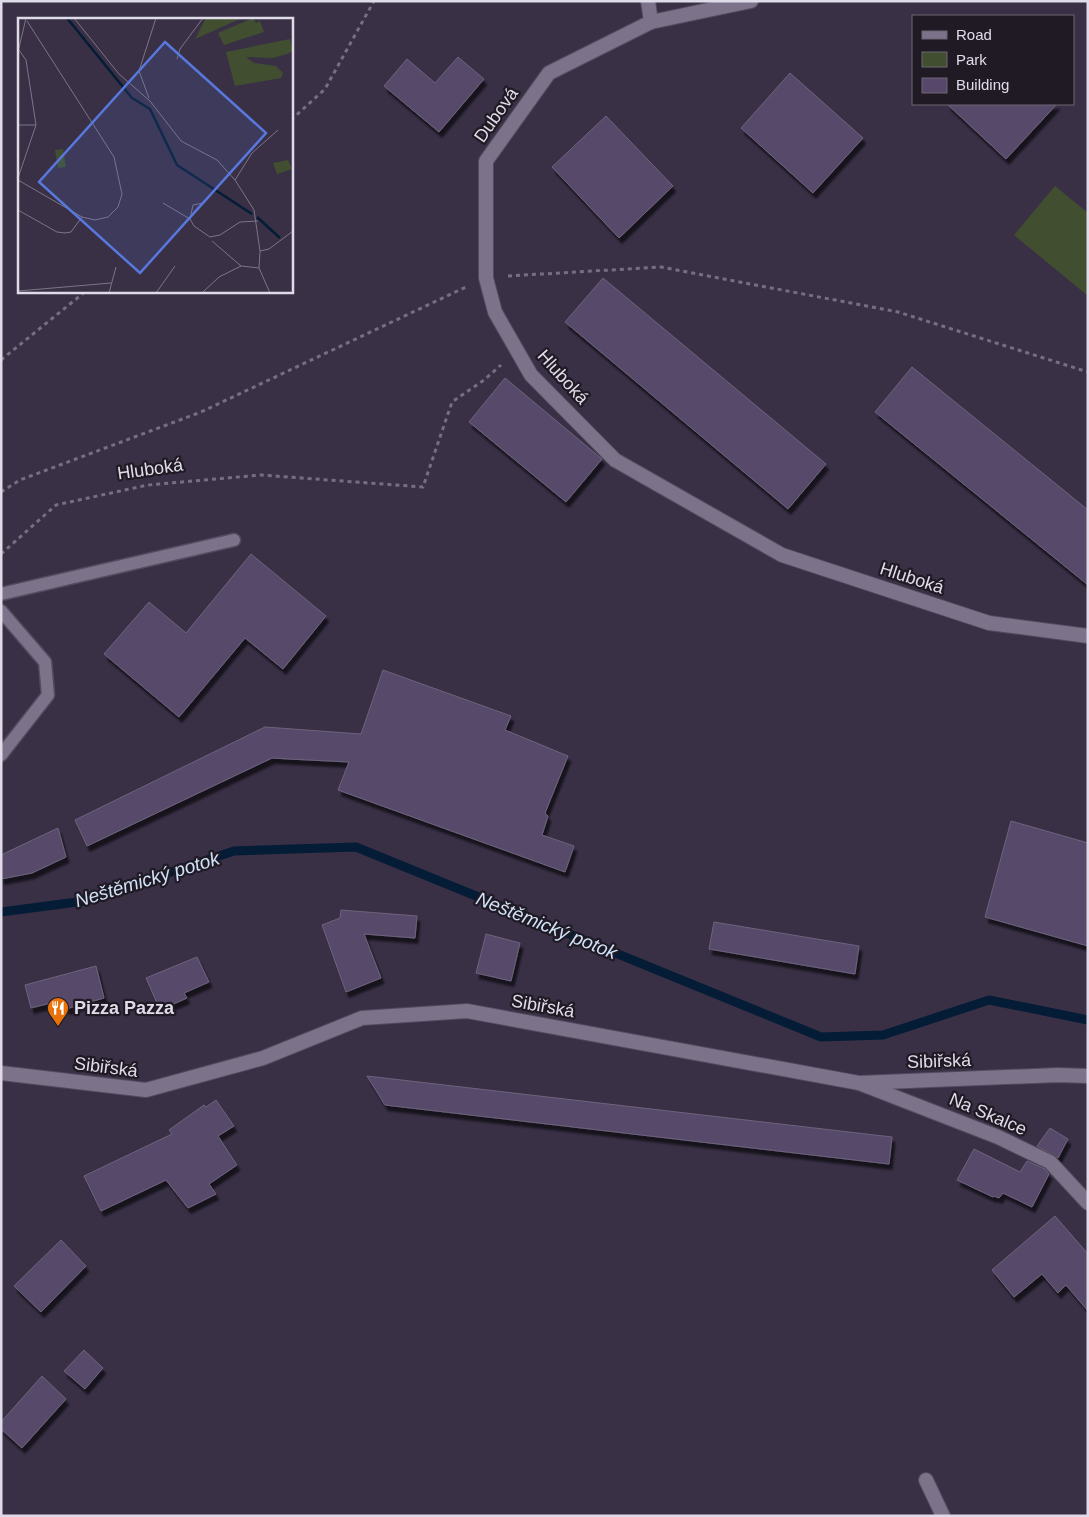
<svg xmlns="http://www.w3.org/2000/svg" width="1089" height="1517" viewBox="0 0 1089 1517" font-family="Helvetica,sans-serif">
<defs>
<filter id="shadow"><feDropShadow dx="3" dy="5.5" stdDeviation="1" flood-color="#0009"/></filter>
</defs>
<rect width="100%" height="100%" fill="#393046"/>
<polygon fill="#414f30" points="1055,186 1088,213 1088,296 1014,235"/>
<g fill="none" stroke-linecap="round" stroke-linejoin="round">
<polyline stroke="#041c36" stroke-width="9" points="1,912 85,901 234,851 356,847 821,1037 883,1035 989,1000 1088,1020"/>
</g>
<g fill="#57486b" stroke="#6d647c" filter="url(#shadow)">
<polygon points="458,57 484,79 439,132 384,86 407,59 435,83"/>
<polygon points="790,73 863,138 813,193 741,128"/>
<polygon points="947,104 1057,104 1006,159"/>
<polygon points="606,116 673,186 619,238 552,167"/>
<polygon points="603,278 826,464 788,509 565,322"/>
<polygon points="912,367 1088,510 1088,585 875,412"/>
<polygon points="505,378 602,459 566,502 469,422"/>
<polygon points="251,554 326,616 283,669 245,638 179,717 104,654 149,602 186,633"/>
<polygon points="383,670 511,716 505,730 568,756 545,813 548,816 542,835 574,846 565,872 338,790 349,762 289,759 272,758 87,846 75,820 265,727 361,734"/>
<polygon points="1011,821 1088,843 1088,946 985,917"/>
<polygon points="58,828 66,857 32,873 1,879 1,855"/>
<polygon points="341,910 417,916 415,938 364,934 381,978 346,992 322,925 340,918"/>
<polygon points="714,922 859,946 855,974 709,949"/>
<polygon points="486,934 520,943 511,981 476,973"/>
<polygon points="197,957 209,982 184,993 187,998 160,1010 146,978"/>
<polygon points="96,966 104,998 66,1009 63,1000 31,1008 25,985"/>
<polygon points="367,1076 892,1137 889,1164 385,1105"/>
<polygon points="216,1100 234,1126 218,1136 237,1165 209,1184 216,1194 188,1208 166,1180 101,1211 84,1176 172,1134 169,1130 204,1105 206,1107"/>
<polygon points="1050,1128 1068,1139 1058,1158 1037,1146"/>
<polygon points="974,1149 1020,1172 1027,1161 1045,1169 1049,1174 1032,1207 1003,1193 999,1198 994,1196 993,1197 957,1180"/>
<polygon points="1055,1216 1088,1254 1088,1311 1066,1285 1058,1293 1042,1274 1014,1297 992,1270"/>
<polygon points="61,1240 86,1266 41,1312 14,1286"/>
<polygon points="84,1350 103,1368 85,1389 64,1371"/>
<polygon points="42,1376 66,1399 22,1448 1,1429 1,1422"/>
</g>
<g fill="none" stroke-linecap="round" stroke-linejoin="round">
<g stroke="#534b5d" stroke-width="15">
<g id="service">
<polyline points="1,594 234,540"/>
<polyline points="1,611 45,662 48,695 1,755"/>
</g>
</g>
<g stroke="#534b5d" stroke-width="16">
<g id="minor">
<polyline points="648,1 651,22 549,73 486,161 486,278 495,312 531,375 615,460 782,555 989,623 1088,636"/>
<polyline points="651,22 751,1"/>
<polyline points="859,1083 998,1137 1050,1162 1088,1203"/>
<polyline points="926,1480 943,1516"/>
</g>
</g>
<g stroke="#534b5d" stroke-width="16">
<polyline id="tertiary" points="1,1073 146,1090 263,1058 362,1018 467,1011 859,1083 1058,1075 1088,1076"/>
</g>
<g stroke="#766e81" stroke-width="3" stroke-dasharray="4 4" stroke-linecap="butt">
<polyline points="291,120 325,89 374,1"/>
<polyline points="508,276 661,267 898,312 1088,372"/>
<polyline points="1,360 86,291"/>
<polyline points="1,492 20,480 201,412 466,287"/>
<polyline points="1,554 56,505 148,485 261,475 423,487 452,402 484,380 501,365"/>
</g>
<use href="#service" stroke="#7c728a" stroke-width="12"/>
<use href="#minor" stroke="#7c728a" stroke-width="14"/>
<use href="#tertiary" stroke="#7c728a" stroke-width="14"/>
</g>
<defs>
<g id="restaurant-pin" transform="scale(1.125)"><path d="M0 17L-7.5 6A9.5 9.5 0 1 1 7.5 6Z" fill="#e8710a" stroke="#1f1a24"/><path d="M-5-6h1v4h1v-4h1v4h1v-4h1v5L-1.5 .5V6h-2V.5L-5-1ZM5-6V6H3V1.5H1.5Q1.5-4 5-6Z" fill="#fff"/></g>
</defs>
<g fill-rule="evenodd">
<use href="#restaurant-pin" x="58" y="1008"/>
</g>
<g text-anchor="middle" stroke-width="4.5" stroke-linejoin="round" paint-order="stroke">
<g font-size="18" fill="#e0dbe8" stroke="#1f1a24">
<text transform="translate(496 115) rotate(-55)" y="6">Dubová</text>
<text transform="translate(563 377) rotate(48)" y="6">Hluboká</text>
<text transform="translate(150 469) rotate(-8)" y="6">Hluboká</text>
<text transform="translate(912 578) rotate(18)" y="6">Hluboká</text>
<text transform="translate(543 1006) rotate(10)" y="6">Sibiřská</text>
<text transform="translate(939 1061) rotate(-2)" y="6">Sibiřská</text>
<text transform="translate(106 1067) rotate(7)" y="6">Sibiřská</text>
<text transform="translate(988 1114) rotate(23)" y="6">Na Skalce</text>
</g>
<g font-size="18" font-weight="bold" fill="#e0dbe8" stroke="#1f1a24" text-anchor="start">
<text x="74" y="1014">Pizza Pazza</text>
</g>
<g font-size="19" font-style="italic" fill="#d0e2f7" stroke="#1f1a24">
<text transform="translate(147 879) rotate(-17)" y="7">Neštěmický potok</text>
<text transform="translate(547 925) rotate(22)" y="7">Neštěmický potok</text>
</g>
</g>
<g transform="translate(18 18)">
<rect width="275" height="275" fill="#393046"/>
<path d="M 188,0 L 224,0 L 177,21 ZM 235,0 L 238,5 L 242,3 L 246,14 L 206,27 L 200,15 ZM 272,21 L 275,33 L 269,36 L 255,40 L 228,39 L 236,45 L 258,48 L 265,55 L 263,60 L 217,68 L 208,34 ZM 45,131 L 48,149 L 40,150 L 37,132 ZM 270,142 L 274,151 L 259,156 L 255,145 Z" fill="#414f30"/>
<path fill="none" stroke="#041c36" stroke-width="2.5" d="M 49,0 L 114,80 L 132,91 L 159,147 L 234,196M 239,199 L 262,220"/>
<path fill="none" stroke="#7c7487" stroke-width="1" d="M 56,0 L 101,56 L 132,83 L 163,123 L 199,142 L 217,162 L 236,192 L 242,233 L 241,250 L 252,275M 0,34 L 8,0M 159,41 L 162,31 L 185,0M 131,80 L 121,53 L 138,0M 0,107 L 18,107M 0,160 L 18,107 L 8,42 L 1,32M 0,162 L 64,199M 217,162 L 234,135 L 260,112M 145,185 L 172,201M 185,185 L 175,187 L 172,201 L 176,208 L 192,219 L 202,217 L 222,204 L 240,203M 0,192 L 39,214 L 47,215 L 53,214 L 64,199 L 77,202 L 90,199 L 100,189 L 104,176 L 96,139 L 9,3M 194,223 L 223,248 L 241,250M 242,233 L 251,231 L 275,213M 0,273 L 93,265M 91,275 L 98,249M 138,275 L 157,248M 184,275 L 201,259 L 223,248"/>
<path fill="#5878dd" fill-opacity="0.15" stroke="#5878dd" stroke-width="2.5" d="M 147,24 L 248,115 L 122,255 L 21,164 Z"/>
<rect width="275" height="275" fill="none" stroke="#e0dbe8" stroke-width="2.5"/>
</g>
<rect width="1089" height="1517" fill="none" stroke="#e0dbe8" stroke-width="5"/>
<rect x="912" y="15" width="162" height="90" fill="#1f1a24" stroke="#6c6772"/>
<rect x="922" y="31" width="25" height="8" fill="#7c728a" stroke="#6c6772"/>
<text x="956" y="40" font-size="15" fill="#e0dbe8">Road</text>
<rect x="922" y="52" width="25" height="15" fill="#414f30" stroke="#6c6772"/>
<text x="956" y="65" font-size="15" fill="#e0dbe8">Park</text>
<rect x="922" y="78" width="25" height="15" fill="#57486b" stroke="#6c6772"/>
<text x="956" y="90" font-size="15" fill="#e0dbe8">Building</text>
</svg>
